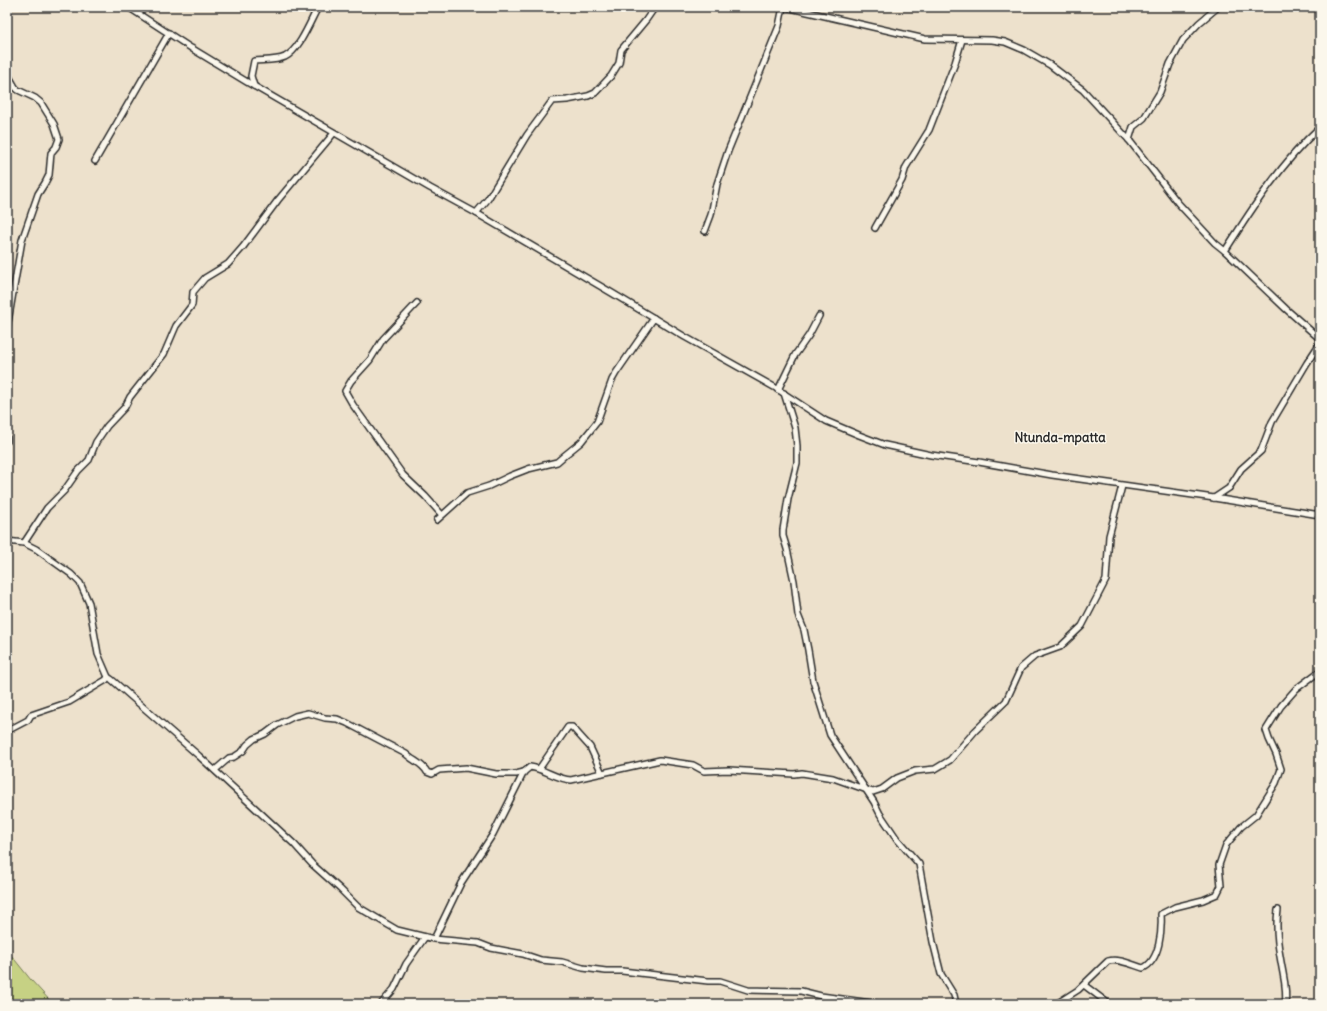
<svg xmlns="http://www.w3.org/2000/svg" width="1327" height="1011" viewBox="0 0 1327 1011" font-family="Delius,sans-serif">
<rect width="100%" height="100%" fill="#ede1cc"/>
<filter id="ink" filterUnits="userSpaceOnUse"><feTurbulence type="fractalNoise" baseFrequency=".025" numOctaves="2"/><feDisplacementMap in="SourceGraphic" scale="8" xChannelSelector="R" yChannelSelector="G"/><feConvolveMatrix kernelMatrix="1 2 1 2 8 2 1 2 1" color-interpolation-filters="sRGB"/></filter>
<g filter="url(#ink)">
<polygon fill="#c6d184" stroke="#787e58" points="7,950 31,980 53,1004 7,1004"/>
<g fill="none" stroke-linecap="round" stroke-linejoin="round">
<g stroke="#2b2b2b" stroke-width="8">
<g id="street">
<polyline points="128,7 191,48 247,82 430,188 476,213 612,293 685,337 774,387 826,421 859,435 885,445 931,455 979,462 1052,475 1214,498 1320,515"/>
<polyline points="786,7 925,39 992,40 1005,42 1024,50 1050,65 1083,90 1129,140 1178,203 1215,243 1225,251 1286,309 1320,339"/>
<polyline points="7,73 15,87 18,90 35,98 41,103 54,124 59,139 56,147 51,153 49,175 45,183 38,194 22,240 7,328"/>
<path d="M 254,86 L 251,76 L 254,61 C 263,60 276,61 285,57 C 300,49 310,22 318,7"/>
<polyline points="1129,140 1133,127 1144,118 1160,92 1170,64 1183,40 1199,23 1218,7"/>
<polyline points="95,161 169,33"/>
<polyline points="476,213 488,199 527,135 552,101 567,100 588,96 595,93 611,76 619,63 621,50 646,20 655,7"/>
<polyline points="875,228 902,180 906,167 929,130 955,63 962,40"/>
<polyline points="705,231 711,215 717,184 728,151 779,26 783,7"/>
<path d="M 1225,251 C 1253,207 1282,162 1320,127"/>
<polyline points="417,303 383,339 370,360 351,381 345,391 353,405 403,475 425,496 442,515"/>
<polyline points="778,390 795,355 809,335 819,316"/>
<polyline points="784,393 795,428 797,446 797,463 788,499 783,530 783,536 787,549 794,581 798,615 804,630 808,650 813,681 830,735 874,802 880,814 897,839 919,864 933,942 941,974 954,995 956,1004"/>
<polyline points="7,438 7,441"/>
<polyline points="1214,498 1229,488 1241,469 1261,451 1272,422 1307,363 1320,343"/>
<polyline points="437,520 467,493 489,486 510,476 528,469 557,462 565,455 581,442 597,422 612,380 616,373 654,318"/>
<polyline points="7,541 24,543 36,549 71,574 80,583 89,603 98,654 108,677 111,679 199,756 294,844 312,864 340,889 358,907 397,930 434,939 478,943 491,948 523,954 541,960 562,962 583,968 606,971 622,971 708,981 720,981 748,990 801,991 821,996 878,1004"/>
<polyline points="24,543 47,508 64,491 78,471 89,460 96,442 107,426 125,407 130,397 164,354 176,326 192,305 193,292 205,278 228,264 243,247 278,200 334,133"/>
<polyline points="7,731 28,720 31,715 69,702 106,680 108,677"/>
<polyline points="539,769 568,727 572,727 590,747 602,773"/>
<path d="M 215,770 L 229,758 L 234,757 L 243,751 L 247,745 L 254,739 L 265,734 L 277,725 L 295,716 L 308,713 L 325,718 L 337,719 L 347,723 L 406,754 C 413,761 422,763 427,772 L 432,774 L 439,770 L 466,768 L 496,774 L 516,774 L 524,772 L 530,767 C 545,769 556,779 571,780 L 660,760 L 693,765 L 704,771 L 729,770 L 794,774 L 802,773 L 833,778 L 867,790 L 873,792 L 882,789 L 897,778 L 915,771 L 935,769 L 950,760 L 975,731 L 1006,701 L 1021,668 L 1035,656 L 1060,647 L 1082,626 L 1106,580 L 1109,536 L 1122,486"/>
<path d="M 1278,910 C 1275,931 1279,952 1283,973 C 1285,983 1287,994 1285,1004"/>
<polyline points="434,939 461,883 493,834 524,772"/>
<polyline points="1084,985 1109,1004"/>
<polyline points="381,1004 394,989 406,964 425,937"/>
<path d="M 1056,1004 L 1078,990 L 1108,961 C 1119,958 1133,965 1143,968 C 1160,961 1162,930 1161,914 L 1175,907 L 1203,900 L 1217,894 L 1221,886 L 1219,865 L 1226,845 L 1241,827 L 1256,815 L 1276,783 L 1281,769 L 1276,754 L 1269,739 L 1266,730 L 1281,706 L 1296,689 L 1320,671"/>
</g>
</g>
<use href="#street" stroke="#fbf7ec" stroke-width="5"/>
</g>
</g>
<g text-anchor="middle" stroke-width="3" stroke-linejoin="round" paint-order="stroke">
<g font-size="13" font-weight="bold" fill="#2b2b2b" stroke="#fbf7ec">
<text x="1060" y="442">Ntunda-mpatta</text>
</g>
</g>
<rect width="1327" height="1011" fill="none" stroke="#fbf7ec" stroke-width="24"/>
<rect x="12" y="12" width="1303" height="987" fill="none" stroke="#2b2b2b" stroke-width="1.5" filter="url(#ink)"/>
</svg>
